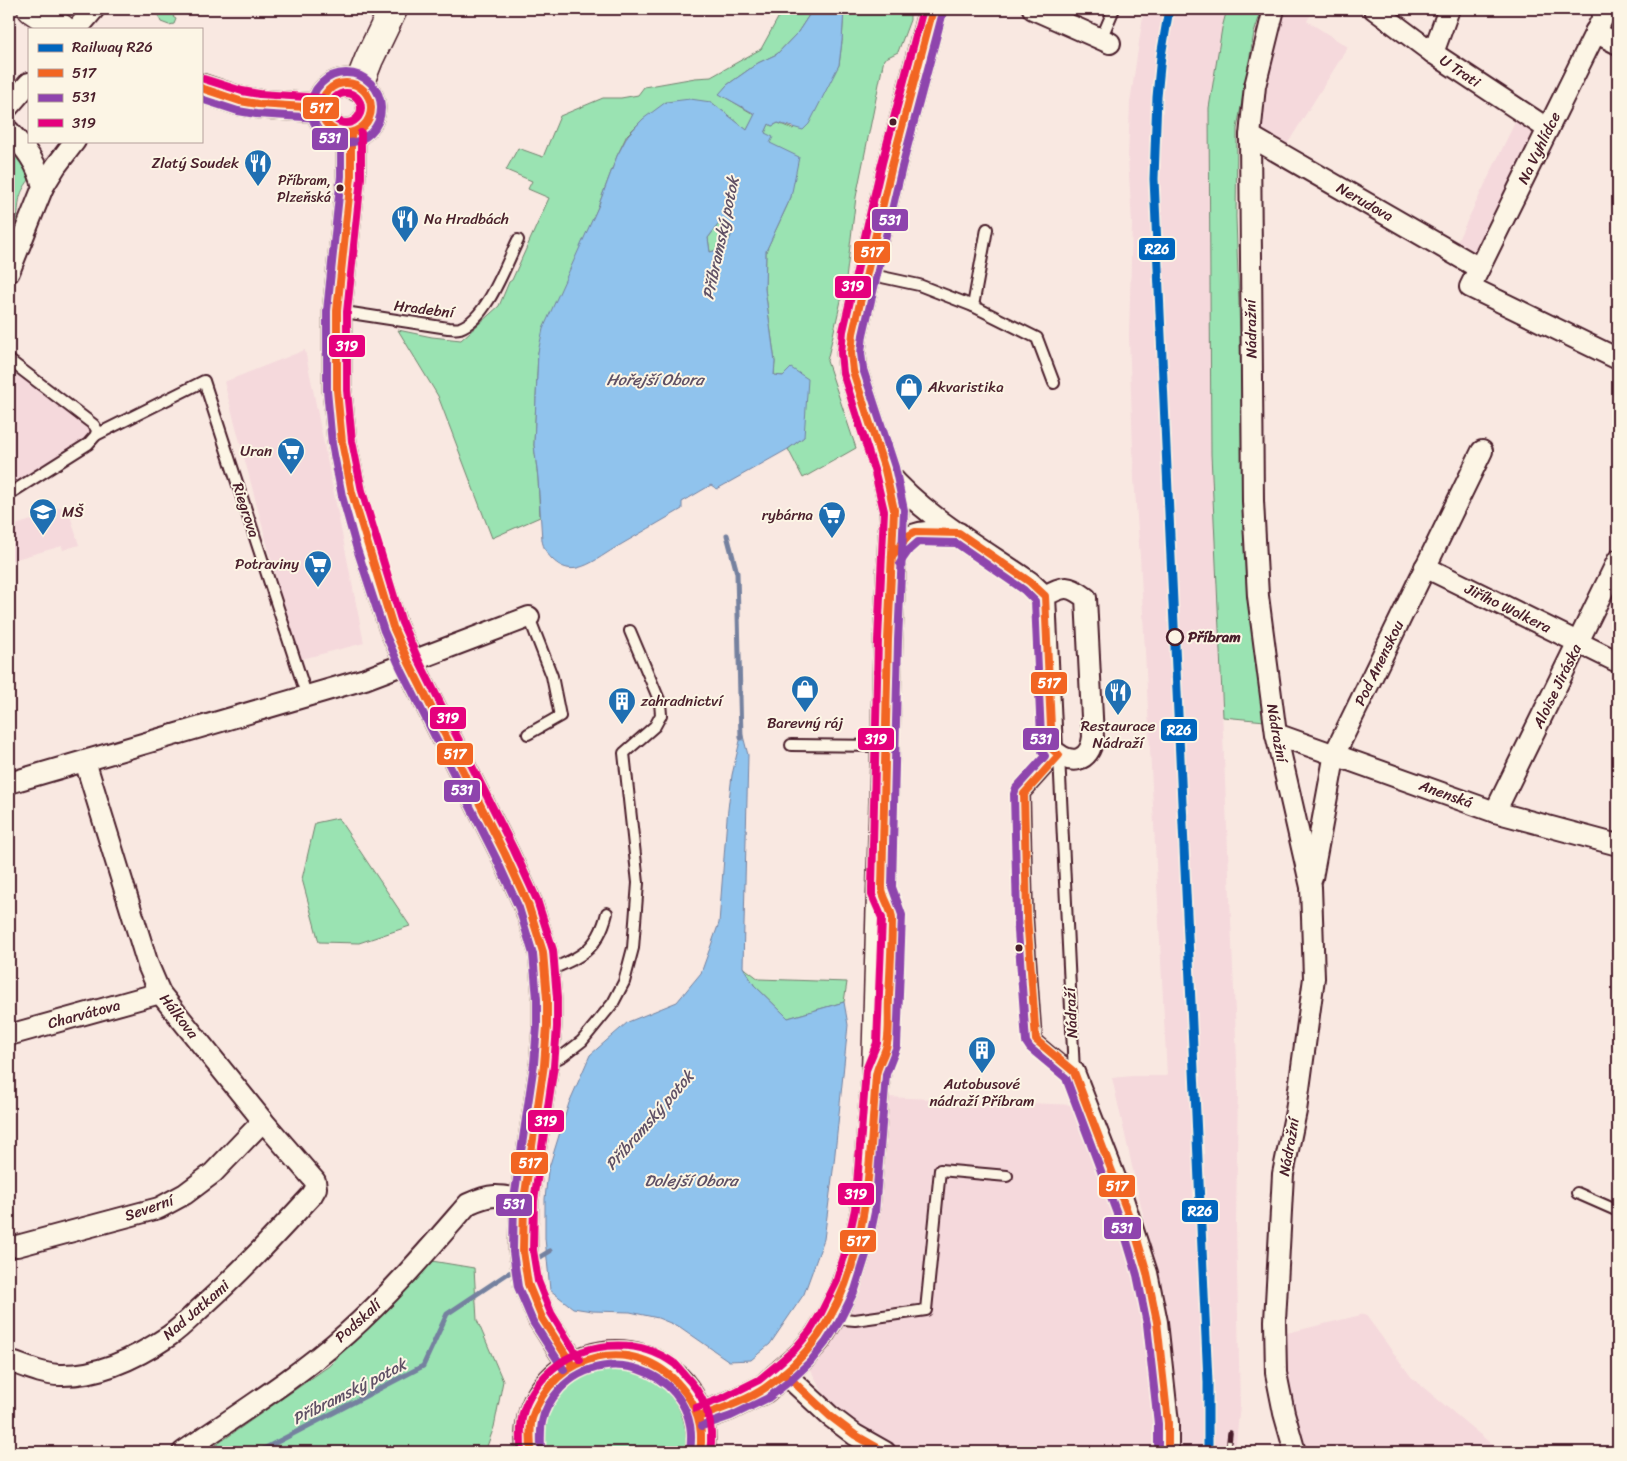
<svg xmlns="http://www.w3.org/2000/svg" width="1627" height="1461" viewBox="0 0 1627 1461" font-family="Sriracha,sans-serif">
<rect width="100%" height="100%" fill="#f9e8e1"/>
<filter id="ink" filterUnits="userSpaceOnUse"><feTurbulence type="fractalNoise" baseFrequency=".02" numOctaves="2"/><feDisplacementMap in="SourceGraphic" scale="10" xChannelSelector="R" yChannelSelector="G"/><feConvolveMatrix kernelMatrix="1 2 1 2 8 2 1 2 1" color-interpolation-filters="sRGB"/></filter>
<g filter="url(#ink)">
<g fill="#f5d9dc">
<polygon points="1144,9 1227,9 1222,28 1209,108 1211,454 1238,1084 1236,1226 1240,1405 1235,1452 1181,1452 1173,1356 1159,1285 1112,1078 1132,1076 1167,1076 1140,556 1134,479 1129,335 1132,223 1128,158 1130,103"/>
<polygon points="1270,9 1314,9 1307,21 1348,47 1281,154 1247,133"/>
<polygon points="1521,110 1549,130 1480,268 1452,252"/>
<polygon points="305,350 364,643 298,660 224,382"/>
<polygon points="9,362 93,426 96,435 9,493"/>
<polygon points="67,505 79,545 63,550 62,546 9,561 9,527 51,514 50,510"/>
<polygon points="886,1097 1076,1105 1111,1187 1139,1281 1154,1366 1160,1452 893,1452 837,1418 809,1367 825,1344"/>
<polygon points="1365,1314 1412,1378 1501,1452 1297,1452 1271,1337"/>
</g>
<g fill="#9ae3b2" stroke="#72816e">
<polygon points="158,9 178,9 173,17 176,19 174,24 169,25 161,22 159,17"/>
<polygon points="783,9 813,9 798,32 777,54 758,63 727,85 720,94 755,115 747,130 711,102 643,119 627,135 617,156 598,207 538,352 534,445 538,478 540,517 492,538 438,396 398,330 432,337 461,340 499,306 509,282 512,280 549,198 528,189 532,181 506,170 518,148 543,157 560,116 603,98 621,98 638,95 644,87 695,78 711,77 761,49"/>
<polygon points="844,9 910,9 910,20 898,52 884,59 856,197 846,279 827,361 856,448 803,478 788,449 804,437 783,376 774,375 775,362 765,289 766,251 791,197 765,133 769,124 772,126 778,123 793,129 839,65 842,41"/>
<polygon points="1227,9 1262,9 1254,33 1237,129 1236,217 1249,603 1265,721 1223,717 1211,454 1209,108 1222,28"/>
<path d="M 9,146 C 19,153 25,168 29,180 C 17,196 20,201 17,218 C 16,226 12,234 9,241 Z"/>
<polygon points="720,222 728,225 731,236 725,248 710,252 708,238"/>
<polygon points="338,818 410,926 359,943 319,942 302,879 315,823"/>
<polygon points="743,967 759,979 847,982 844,1002 788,1018 754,985"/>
<polygon points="432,1261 474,1268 477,1320 503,1381 494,1427 485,1452 206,1452 329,1366"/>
<polygon points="643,1366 685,1403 692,1452 539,1452 546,1406 587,1367"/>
</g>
<g fill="#90c3ed" stroke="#74819f" fill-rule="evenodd">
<path d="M 813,9 L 844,9 L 842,41 L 839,65 L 809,124 L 803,130 L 778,123 L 772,126 L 769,124 L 765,133 L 773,137 L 770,143 L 799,157 L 791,197 L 766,251 L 765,289 L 775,362 L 774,375 L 783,376 L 791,368 L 808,379 L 804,437 L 788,449 L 717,489 L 711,485 L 682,502 L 682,509 C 660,522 637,535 615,548 C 603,555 591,565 577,568 C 561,572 544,555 542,540 L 538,478 L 534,445 L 538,352 L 543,329 L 598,207 L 617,156 L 628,135 L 643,119 L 666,102 L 690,99 L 711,102 L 747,130 L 755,114 L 719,94 L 727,85 L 758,63 L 777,54 L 798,32 ZM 720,222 L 728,225 L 731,236 L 725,248 L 710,252 L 708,238 Z"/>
<polygon points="742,732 748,755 743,967 754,985 788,1018 844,1002 848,1025 834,1163 824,1239 804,1294 770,1344 751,1360 729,1361 680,1327 658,1318 630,1312 592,1311 573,1308 550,1290 545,1238 545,1199 548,1171 569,1103 590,1055 628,1022 677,1002 701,973 719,923 727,818 732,775"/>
</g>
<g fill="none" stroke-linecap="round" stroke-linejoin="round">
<g stroke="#74819f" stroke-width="5">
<polyline points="727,535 737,573 741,738"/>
<polyline points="532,1262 550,1251"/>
<polyline points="258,1452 423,1366 447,1314 507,1274 517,1269"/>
</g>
<g stroke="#4a1f2b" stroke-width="14">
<g id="lane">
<polyline points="1101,39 1114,9"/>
<polyline points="868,274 919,285 973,306 1037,338 1054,383"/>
<polyline points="973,306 987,229"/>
<path d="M 338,311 L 448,328 C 452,328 456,329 460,328 C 487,319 506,264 518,240"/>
<polyline points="9,360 94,425 97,430 96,435"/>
<polyline points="9,494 88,444 96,435 204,381 307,697"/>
<polyline points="528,734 560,716 552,676 529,617"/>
<polyline points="791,745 885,746"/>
<polyline points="1059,755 1024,794 1027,916 1036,1040 1074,1072"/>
<polyline points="1059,755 1074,1072"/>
<path d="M 546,971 C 579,959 598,950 607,913"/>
<polyline points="547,1064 564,1055 582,1041 613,1003 624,982 633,948 638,883 624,753 655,726 661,715 660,702 630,631"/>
<polyline points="1577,1193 1618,1211"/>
<polyline points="831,1318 855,1320 926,1310 940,1170 1007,1176"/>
</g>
</g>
<g stroke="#4a1f2b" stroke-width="24">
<g id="street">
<polyline points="1033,9 1110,43"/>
<polyline points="1274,9 1255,86 1250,136 1253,501 1258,596 1276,734 1311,887 1314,978 1296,1111 1283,1174 1275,1321 1276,1373 1284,1413 1295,1452"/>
<polyline points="1374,9 1433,53 1548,129"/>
<polyline points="1607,9 1470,287 1618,359"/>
<polyline points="77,29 94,9"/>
<polyline points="1595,32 1618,44"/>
<polyline points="1433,53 1449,9"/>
<polyline points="9,106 29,83"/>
<path d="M 9,131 C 25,148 38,164 43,187 L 9,272"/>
<polyline points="1250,136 1479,268"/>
<polyline points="43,187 56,166 75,141"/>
<path d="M 886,471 C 925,517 981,548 1030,582 L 1045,596 L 1052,749 C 1070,766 1090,763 1093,737 L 1086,598 C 1069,585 1064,585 1045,596"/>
<path d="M 892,557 C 913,524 924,533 959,533"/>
<polyline points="1425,567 1618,662"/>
<polyline points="1276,734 1495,812 1618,845"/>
<polyline points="9,783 365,679 529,617"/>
<polyline points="1495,812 1618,560"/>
<polyline points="1312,878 1335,753 1482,451"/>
<polyline points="9,1035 160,993"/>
<polyline points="1074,1072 1121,1193 1147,1273 1157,1322 1168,1423 1168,1452"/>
<polyline points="9,1246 17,1246 159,1208 185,1194 213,1173 263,1121"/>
<path d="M 9,1361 C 24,1366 43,1375 60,1375 C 98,1376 138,1357 169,1336 C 181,1328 192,1316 203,1306 C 242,1271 277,1233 312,1195 L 316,1188 L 315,1181 L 263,1121 L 160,993 L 148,965 L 85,761"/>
<polyline points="784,1373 830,1416 855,1435 885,1452"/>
<path d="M 183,1452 C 238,1414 296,1378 346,1334 C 391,1294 429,1249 468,1204 C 492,1193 499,1195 524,1200"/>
</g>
</g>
<g stroke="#4a1f2b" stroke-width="31">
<g id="secondary">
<polyline points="32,9 62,29"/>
<polyline points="201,88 240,101 258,104 321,108"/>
<polyline points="699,1417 727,1407 764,1389 802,1356 818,1337 830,1318 845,1287 856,1253 865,1210 876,1072 888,640 894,510 885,470 853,371 851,353 853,333 892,165 933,9"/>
</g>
</g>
<g stroke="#4a1f2b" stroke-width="31">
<g id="primary">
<circle cx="346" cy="108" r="25"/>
<polyline points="358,87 369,59 393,9"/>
<polyline points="351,133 351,177 337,311 337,390 342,442 352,493 366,543 393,627 409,663 505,854 528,904 543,952 547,999 547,1026 544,1065 524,1200 523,1251 528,1284 542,1318 572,1365"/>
<path d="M 531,1452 C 516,1359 642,1317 690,1397 C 699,1413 704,1434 700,1452"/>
</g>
</g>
<use href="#lane" stroke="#fcf5e5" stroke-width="10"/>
<use href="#street" stroke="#fcf5e5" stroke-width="20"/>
<use href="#secondary" stroke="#fcf5e5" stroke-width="28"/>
<use href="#primary" stroke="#fcf5e5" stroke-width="28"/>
<g stroke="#4a1f2b" stroke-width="5.5">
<polyline id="rail" points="1228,1452 1230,1433"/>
</g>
<use href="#rail" stroke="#fcf5e5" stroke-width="4" stroke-dasharray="11" stroke-linecap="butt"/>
<g stroke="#fcf5e5" stroke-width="11">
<g id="bus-1">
<circle cx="346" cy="108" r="25"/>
<polyline points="201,88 240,101 258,104 321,108"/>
<polyline points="351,133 351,177 337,311 337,390 342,442 352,493 393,627 409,663 505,854 528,904 543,952 547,999 547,1026 544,1065 524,1200 523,1251 528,1284 542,1318 572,1365"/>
<polyline points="892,557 908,536 915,532 959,533 1030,582 1045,596 1052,749 1059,755 1024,794 1027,916 1036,1040 1074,1072 1135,1232 1147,1273 1157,1322 1168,1423 1168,1452"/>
<polyline points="784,1373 830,1416 855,1435 885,1452"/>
<path d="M 699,1417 C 721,1409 746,1401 765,1388 C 870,1317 867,1189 876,1076 C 877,1065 885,1055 887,1044 C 890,1030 888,1013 889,999 C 890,972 892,946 892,919 C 892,908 882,898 882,887 L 888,640 L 894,510 L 885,470 L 853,371 L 851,353 L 853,333 L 892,165 L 933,9"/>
<path d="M 531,1452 C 531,1442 529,1428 532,1418 C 553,1352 635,1333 680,1386 C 697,1405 704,1427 700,1452"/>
</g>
</g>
<g stroke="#fcf5e5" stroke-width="11">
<g id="bus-2">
<circle cx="346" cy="108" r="35"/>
<polyline points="201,99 238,111 256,114 320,118"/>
<polyline points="341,133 341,176 327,311 327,390 332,444 342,496 356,546 384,631 400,667 496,858 519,908 533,954 537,999 537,1026 534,1064 514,1199 513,1252 518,1287 533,1322 564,1370"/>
<polyline points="900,563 909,550 918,542 956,543 1024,590 1035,601 1041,737 1042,751 1045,756 1016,788 1014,794 1017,917 1026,1042 1030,1048 1066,1078 1125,1235 1137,1275 1147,1324 1158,1424 1158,1452"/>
<polyline points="702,1426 731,1416 768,1398 791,1380 810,1362 826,1342 839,1322 855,1290 866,1255 875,1212 886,1074 897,1046 902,915 892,887 898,640 904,510 895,467 863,369 861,353 863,335 902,167 943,12"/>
<path d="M 541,1452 C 541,1443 540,1431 542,1422 C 544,1409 552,1398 560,1389 C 609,1337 702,1378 690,1450"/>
</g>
</g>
<g stroke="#fcf5e5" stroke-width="11">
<g id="bus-3">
<polyline points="204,79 242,91 259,94 322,98"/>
<circle cx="346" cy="108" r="15"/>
<polyline points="361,133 361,178 347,312 347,390 352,441 362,491 402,623 418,659 514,850 537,900 553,950 557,998 557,1027 554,1066 534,1201 533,1250 538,1281 551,1313 580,1360"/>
<polyline points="696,1408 723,1398 759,1380 777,1365 795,1349 810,1331 821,1313 836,1283 846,1250 855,1209 866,1070 877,1043 882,918 872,895 872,887 878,640 884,511 875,473 843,373 841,353 843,331 882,163 923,9"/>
<path d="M 521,1452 C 521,1441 520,1428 522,1418 C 525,1401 535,1387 546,1375 C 579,1341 636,1335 675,1364 C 680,1369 685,1376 690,1381 C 707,1401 714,1426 710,1452"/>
</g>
</g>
<use href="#bus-1" stroke="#f26522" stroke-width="8"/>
<use href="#bus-2" stroke="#8e44ad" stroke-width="8"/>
<use href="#bus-3" stroke="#e5007d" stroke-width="8"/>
<g stroke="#fcf5e5" stroke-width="12">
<polyline id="rail-1" points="1169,9 1161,56 1157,97 1154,179 1208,1382 1208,1452"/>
</g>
<use href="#rail-1" stroke="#0065bd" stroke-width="9"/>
</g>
</g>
<defs>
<g id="restaurant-pin" transform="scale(1.4375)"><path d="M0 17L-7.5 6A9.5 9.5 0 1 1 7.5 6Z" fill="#1f6fb2" stroke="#fcf5e5"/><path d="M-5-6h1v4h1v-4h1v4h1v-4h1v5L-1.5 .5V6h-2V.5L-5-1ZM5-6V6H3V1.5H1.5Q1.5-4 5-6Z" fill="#fff"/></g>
<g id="shop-pin" transform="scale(1.4375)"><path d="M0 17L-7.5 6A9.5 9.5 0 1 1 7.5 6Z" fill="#1f6fb2" stroke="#fcf5e5"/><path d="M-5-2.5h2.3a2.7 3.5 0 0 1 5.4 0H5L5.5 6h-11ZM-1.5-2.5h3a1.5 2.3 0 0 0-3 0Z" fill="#fff"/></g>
<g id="supermarket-pin" transform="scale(1.4375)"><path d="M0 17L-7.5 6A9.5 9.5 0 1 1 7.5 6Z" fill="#1f6fb2" stroke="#fcf5e5"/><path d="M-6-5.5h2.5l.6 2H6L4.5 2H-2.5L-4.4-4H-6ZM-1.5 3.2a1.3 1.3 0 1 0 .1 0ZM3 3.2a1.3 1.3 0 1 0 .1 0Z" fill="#fff"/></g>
<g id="school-pin" transform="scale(1.4375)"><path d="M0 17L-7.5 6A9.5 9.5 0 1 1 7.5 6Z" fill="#1f6fb2" stroke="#fcf5e5"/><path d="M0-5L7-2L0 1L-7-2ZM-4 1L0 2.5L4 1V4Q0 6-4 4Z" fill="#fff"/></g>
<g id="building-pin" transform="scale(1.4375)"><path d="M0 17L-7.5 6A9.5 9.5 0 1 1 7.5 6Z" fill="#1f6fb2" stroke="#fcf5e5"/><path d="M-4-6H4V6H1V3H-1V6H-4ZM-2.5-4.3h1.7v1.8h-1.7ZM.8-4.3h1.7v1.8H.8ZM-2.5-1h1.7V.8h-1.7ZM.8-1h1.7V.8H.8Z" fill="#fff"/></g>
</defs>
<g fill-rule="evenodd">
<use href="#restaurant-pin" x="258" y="163"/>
<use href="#restaurant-pin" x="405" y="219"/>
<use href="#shop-pin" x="909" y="387"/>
<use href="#supermarket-pin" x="291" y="451"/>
<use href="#school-pin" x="43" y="512"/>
<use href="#supermarket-pin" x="832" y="515"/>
<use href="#supermarket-pin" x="318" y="564"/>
<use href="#shop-pin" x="805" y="689"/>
<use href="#restaurant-pin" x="1118" y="692"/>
<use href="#building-pin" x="622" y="701"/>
<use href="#building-pin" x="982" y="1050"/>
</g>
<g fill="#4a1f2b" stroke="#fcf5e5" stroke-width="2">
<circle cx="893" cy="122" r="4.5"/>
<circle cx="340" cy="188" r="4.5"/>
<circle cx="1019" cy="948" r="4.5"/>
</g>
<circle fill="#fcf5e5" stroke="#4a1f2b" stroke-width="2.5" cx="1175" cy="637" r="8"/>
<g text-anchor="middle" stroke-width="4" stroke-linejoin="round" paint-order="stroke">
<g font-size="14" fill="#4a1f2b" stroke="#fcf5e5" text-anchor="end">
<text x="331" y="185">Příbram,<tspan x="331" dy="17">Plzeňská</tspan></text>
</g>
<g font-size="15" fill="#4a1f2b" stroke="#fcf5e5">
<text transform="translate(1460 71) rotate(34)" y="5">U Trati</text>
<text transform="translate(1539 148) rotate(-64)" y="5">Na Vyhlídce</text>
<text transform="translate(1365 202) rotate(30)" y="5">Nerudova</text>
<text transform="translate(424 309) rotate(7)" y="5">Hradební</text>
<text transform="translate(1251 329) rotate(-91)" y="5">Nádražní</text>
<text transform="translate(246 510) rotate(72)" y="5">Riegrova</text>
<text transform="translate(1508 608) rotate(26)" y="5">Jiřího Wolkera</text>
<text transform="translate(1379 663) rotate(-64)" y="5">Pod Anenskou</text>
<text transform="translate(1557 686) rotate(-64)" y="5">Aloise Jiráska</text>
<text transform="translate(1277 733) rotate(80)" y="5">Nádražní</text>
<text transform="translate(1446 794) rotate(20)" y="5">Anenská</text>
<text transform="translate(1071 1013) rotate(-93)" y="5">Nádraží</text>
<text transform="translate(84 1014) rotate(-15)" y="5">Charvátova</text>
<text transform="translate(179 1016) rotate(52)" y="5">Hálkova</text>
<text transform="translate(1289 1147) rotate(-80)" y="5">Nádražní</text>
<text transform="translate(149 1208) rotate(-19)" y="5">Severní</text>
<text transform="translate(196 1310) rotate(-41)" y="5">Nad Jatkami</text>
<text transform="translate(358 1321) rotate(-42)" y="5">Podskalí</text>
</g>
<g font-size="15" fill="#4a1f2b" stroke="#fcf5e5" text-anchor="end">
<text x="239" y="168">Zlatý Soudek</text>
<text x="424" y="224" text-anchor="start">Na Hradbách</text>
<text x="928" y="392" text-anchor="start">Akvaristika</text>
<text x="272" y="456">Uran</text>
<text x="62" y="517" text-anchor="start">MŠ</text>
<text x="813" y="520">rybárna</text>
<text x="299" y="569">Potraviny</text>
<text x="641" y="706" text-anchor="start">zahradnictví</text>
<text x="805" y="728" text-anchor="middle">Barevný ráj</text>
<text x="1118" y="731" text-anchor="middle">Restaurace<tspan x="1118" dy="17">Nádraží</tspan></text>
<text x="982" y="1089" text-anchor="middle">Autobusové<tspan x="982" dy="17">nádraží Příbram</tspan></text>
</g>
<g font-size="15" font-weight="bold" fill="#4a1f2b" stroke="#fcf5e5" text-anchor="start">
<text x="1188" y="642">Příbram</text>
</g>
<g font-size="16" font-style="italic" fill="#5f5065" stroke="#fcf5e5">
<text transform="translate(720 238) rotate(-78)" y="6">Příbramský potok</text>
<text x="655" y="385">Hořejší Obora</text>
<text transform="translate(649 1120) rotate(-49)" y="6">Příbramský potok</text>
<text x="691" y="1186">Dolejší Obora</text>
<text transform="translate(349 1391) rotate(-27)" y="6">Příbramský potok</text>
</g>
</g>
<g stroke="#fcf5e5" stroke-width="2">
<rect x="302" y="96" width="38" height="24" rx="5" fill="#f26522"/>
<rect x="311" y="127" width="38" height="24" rx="5" fill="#8e44ad"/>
<rect x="871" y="208" width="38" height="24" rx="5" fill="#8e44ad"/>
<rect x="1138" y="237" width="38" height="24" rx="5" fill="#0065bd"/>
<rect x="853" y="240" width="38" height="24" rx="5" fill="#f26522"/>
<rect x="834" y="275" width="38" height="24" rx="5" fill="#e5007d"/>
<rect x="328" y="334" width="38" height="24" rx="5" fill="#e5007d"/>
<rect x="1030" y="671" width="38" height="24" rx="5" fill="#f26522"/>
<rect x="429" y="706" width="38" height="24" rx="5" fill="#e5007d"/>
<rect x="1160" y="718" width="38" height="24" rx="5" fill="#0065bd"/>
<rect x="857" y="727" width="38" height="24" rx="5" fill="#e5007d"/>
<rect x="1022" y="727" width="38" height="24" rx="5" fill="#8e44ad"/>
<rect x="436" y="742" width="38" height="24" rx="5" fill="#f26522"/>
<rect x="443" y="779" width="38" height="24" rx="5" fill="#8e44ad"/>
<rect x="527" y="1109" width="38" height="24" rx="5" fill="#e5007d"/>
<rect x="510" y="1151" width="39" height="24" rx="5" fill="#f26522"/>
<rect x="1098" y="1174" width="38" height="24" rx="5" fill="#f26522"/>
<rect x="837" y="1182" width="38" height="24" rx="5" fill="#e5007d"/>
<rect x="495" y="1193" width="38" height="24" rx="5" fill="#8e44ad"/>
<rect x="1181" y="1199" width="38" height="24" rx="5" fill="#0065bd"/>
<rect x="1103" y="1216" width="39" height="24" rx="5" fill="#8e44ad"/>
<rect x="839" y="1229" width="38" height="24" rx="5" fill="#f26522"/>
</g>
<g font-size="14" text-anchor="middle" font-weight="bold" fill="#fff">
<text x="321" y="113">517</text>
<text x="330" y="143">531</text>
<text x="890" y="225">531</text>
<text x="1157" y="254">R26</text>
<text x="872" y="257">517</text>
<text x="853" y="291">319</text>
<text x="347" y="351">319</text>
<text x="1049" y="688">517</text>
<text x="448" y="723">319</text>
<text x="1179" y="735">R26</text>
<text x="876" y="744">319</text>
<text x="1041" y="744">531</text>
<text x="455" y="759">517</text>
<text x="462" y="795">531</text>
<text x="546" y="1126">319</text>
<text x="530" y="1168">517</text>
<text x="1117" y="1191">517</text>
<text x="856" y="1199">319</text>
<text x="514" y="1209">531</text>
<text x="1200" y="1216">R26</text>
<text x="1122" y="1233">531</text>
<text x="858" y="1246">517</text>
</g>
<rect width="1627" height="1461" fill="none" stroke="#fcf5e5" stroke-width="30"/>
<rect x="15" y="15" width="1597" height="1431" fill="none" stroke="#4a1f2b" stroke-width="2" filter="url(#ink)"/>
<rect x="28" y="28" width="175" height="115" fill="#fcf5e5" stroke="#b59f9b"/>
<rect x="38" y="44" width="25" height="8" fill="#0065bd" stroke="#b59f9b"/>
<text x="72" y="52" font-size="15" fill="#4a1f2b">Railway R26</text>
<rect x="38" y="69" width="25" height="8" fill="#f26522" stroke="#b59f9b"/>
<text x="72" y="78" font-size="15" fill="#4a1f2b">517</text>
<rect x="38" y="94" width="25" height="8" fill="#8e44ad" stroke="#b59f9b"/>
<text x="72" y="102" font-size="15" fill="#4a1f2b">531</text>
<rect x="38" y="119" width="25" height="8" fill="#e5007d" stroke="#b59f9b"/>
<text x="72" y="128" font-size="15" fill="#4a1f2b">319</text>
</svg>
